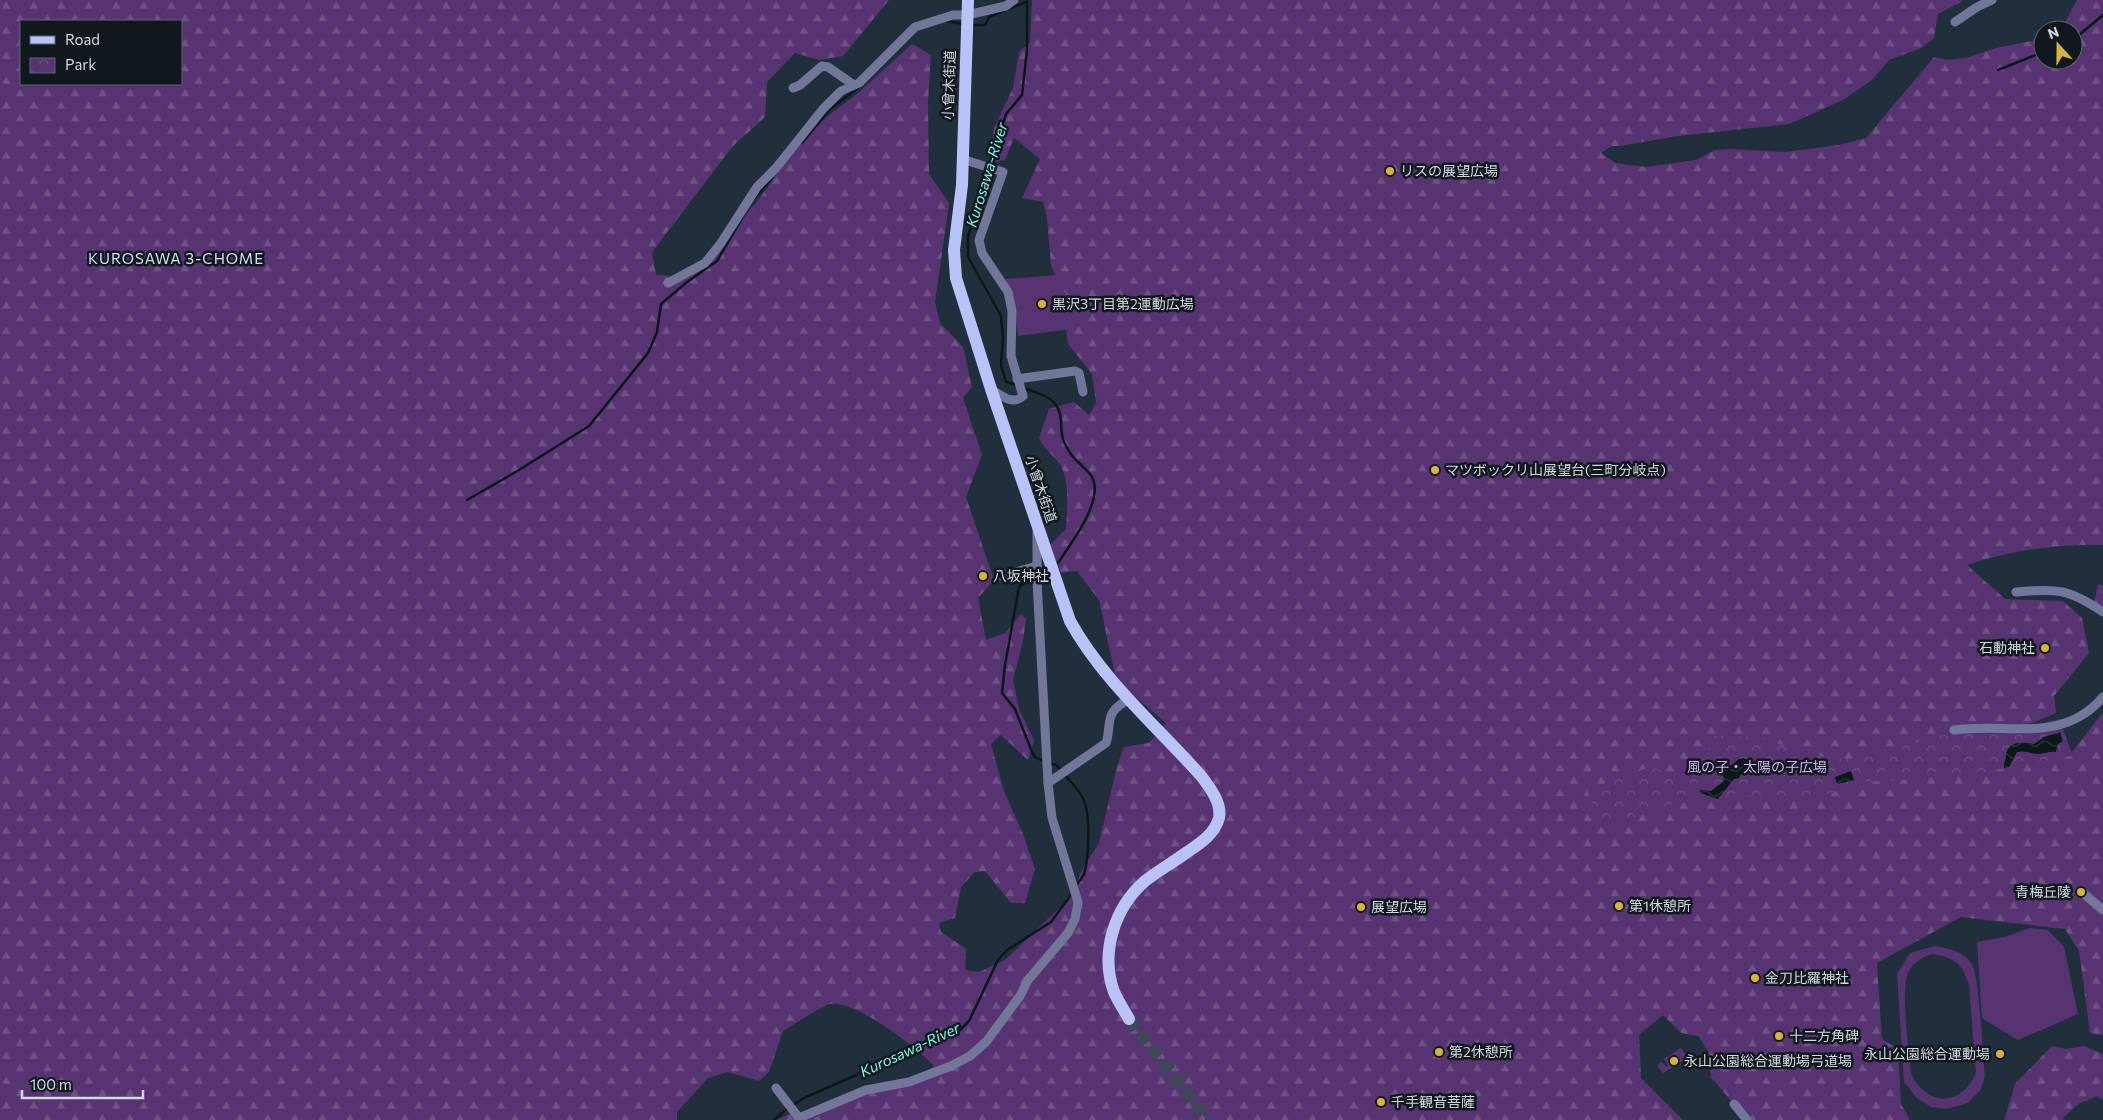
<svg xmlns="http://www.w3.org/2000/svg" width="2103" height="1120" viewBox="0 0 2103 1120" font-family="Commissioner,'Noto Sans JP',sans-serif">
<defs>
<pattern id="forest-firs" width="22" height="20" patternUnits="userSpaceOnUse" patternTransform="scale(1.25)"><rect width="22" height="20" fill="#573471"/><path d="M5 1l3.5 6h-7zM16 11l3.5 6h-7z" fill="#6e5185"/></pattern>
<pattern id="park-crowns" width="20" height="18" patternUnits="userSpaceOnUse" patternTransform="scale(1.25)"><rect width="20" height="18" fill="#573471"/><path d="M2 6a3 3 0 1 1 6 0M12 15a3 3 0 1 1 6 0" fill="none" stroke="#6e5185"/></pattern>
<pattern id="water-waves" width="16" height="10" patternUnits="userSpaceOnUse" patternTransform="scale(1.25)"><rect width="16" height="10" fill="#081917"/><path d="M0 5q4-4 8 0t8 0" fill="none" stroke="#2b3a38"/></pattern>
</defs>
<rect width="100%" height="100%" fill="#212f3d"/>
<g fill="url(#forest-firs)" fill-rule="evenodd">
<path d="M 0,0 L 889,0 L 843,56 L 819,60 L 795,53 L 767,82 L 765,117 L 733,146 L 652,252 L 656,275 L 690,277 L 757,202 L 799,143 L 829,115 L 857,94 L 912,44 L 931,55 L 928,102 L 929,174 L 949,203 L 935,302 L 940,323 L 963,347 L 972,387 L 963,398 L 982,455 L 966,497 L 994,580 L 978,598 L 986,640 L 1005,633 L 1021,614 L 1026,619 L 1023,641 L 1013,680 L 1019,709 L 1034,740 L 1028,760 L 1001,735 L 991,744 L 1004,791 L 1023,834 L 1035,869 L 1025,903 L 1011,903 L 985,871 L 975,872 L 961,887 L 955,918 L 939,923 L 941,932 L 966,949 L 965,970 L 979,972 L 1005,960 L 1076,892 L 1080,873 L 1099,843 L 1117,766 L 1124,747 L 1149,743 L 1166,723 L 1116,680 L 1099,600 L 1077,571 L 1061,573 L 1050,545 L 1066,529 C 1067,511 1070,483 1061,466 C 1055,456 1045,451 1039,438 L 1049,409 L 1074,402 L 1089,415 L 1096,403 L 1092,374 L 1068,344 L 1062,291 L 1051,265 L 1047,218 L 1043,202 L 1022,198 L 1040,159 L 1014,138 L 1005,160 L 991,163 L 994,128 L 1013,88 L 1019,52 L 1030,42 L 1032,0 L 1962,0 L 1961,2 L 1938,14 L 1934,38 L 1921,48 L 1889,60 L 1872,80 L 1843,100 L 1789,124 L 1678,136 L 1620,146 L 1612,146 L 1601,153 L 1615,163 L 1646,167 L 1696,160 L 1715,150 L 1732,149 L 1786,152 L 1839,145 L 1866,138 L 1934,57 L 1949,60 L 1966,58 L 1996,48 L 2036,40 L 2043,36 L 2043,60 L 2073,60 L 2073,30 L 2052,30 L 2065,22 L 2077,0 L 2103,0 L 2103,545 C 2058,544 2010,550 1967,565 L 2005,599 L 2063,601 L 2082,618 L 2089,653 L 2054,696 L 2056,713 L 2016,730 L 1864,774 L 1960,776 L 2073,751 L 2103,712 L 2103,1035 L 2090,1033 L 2079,951 L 2065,929 L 1961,917 L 1877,963 L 1882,1039 L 1898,1049 L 1901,1104 L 1910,1120 L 1747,1120 L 1711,1077 L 1708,1051 L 1698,1036 L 1681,1033 L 1663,1015 L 1639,1035 L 1641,1078 L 1683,1120 L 777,1120 L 789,1114 L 816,1117 L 869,1086 L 909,1085 L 934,1066 C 918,1048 854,999 830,1004 C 822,1006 791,1026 783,1031 L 769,1072 L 759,1081 L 728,1072 L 708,1078 L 677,1112 L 677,1120 L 0,1120 ZM 21,21 L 181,21 L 181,84 L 21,84 Z"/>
<polygon points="2052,1046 2066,1049 2084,1046 2103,1054 2103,1100 2097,1096 2078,1104 2063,1118 2064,1120 2004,1120 2015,1084"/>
</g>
<g fill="url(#park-crowns)">
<polygon points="2098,584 2103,586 2103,608 2094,603"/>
<polygon points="2059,719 2073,756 1960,776 1866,782 1799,803 1738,794 1676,804 1602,827 1587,790 1650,767 1693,779 1706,768 1712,736 1763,737 1805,755 1849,759 1948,734 2016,731"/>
</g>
<g fill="#573471" fill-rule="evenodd">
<path d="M 1056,275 L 1068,298 L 1072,329 L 1018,336 C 1016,315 1015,298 1005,279 Z"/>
<polygon points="2030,928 2048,930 2064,947 2078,1014 2018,1040 1982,1018 1977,942 2005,937"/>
<path d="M 1935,946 C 1950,949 1963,951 1972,964 C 1979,975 1983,1057 1985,1076 L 1981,1089 L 1968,1103 L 1946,1109 L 1931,1107 L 1917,1098 L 1904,1082 L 1897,974 L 1910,953 ZM 1932,954 C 1954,958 1962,962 1969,985 L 1976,1073 C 1961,1108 1926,1106 1911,1074 C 1909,1053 1899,983 1910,969 C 1915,961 1923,957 1932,954 Z"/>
<polygon points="1681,1048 1688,1058 1663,1073 1657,1065 1662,1062 1666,1067 1668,1066 1664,1059"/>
</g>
<g fill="url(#water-waves)">
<path d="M 2060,732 L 2063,742 L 2058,744 L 2056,752 C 2049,751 2045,754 2039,754 C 2030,754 2026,750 2017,752 L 2009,767 L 2004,768 C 2003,763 2006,761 2006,756 C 2007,741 2022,742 2034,744 L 2044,737 Z"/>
<path d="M 1744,758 L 1752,762 L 1751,771 L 1742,773 L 1739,778 L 1734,779 L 1718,799 L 1700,793 L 1700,790 L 1711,791 L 1724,781 L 1723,774 C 1724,772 1736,761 1739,759 Z"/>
<polygon points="1851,771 1854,780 1837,784 1835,777"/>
</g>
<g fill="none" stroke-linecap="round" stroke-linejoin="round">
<g stroke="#081917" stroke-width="2.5">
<polyline points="947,21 963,24"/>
<polyline points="971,25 985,25 989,17 1026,2"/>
<polyline points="2073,40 2103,15"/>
<polyline points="1998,70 2043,52"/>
<polyline points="802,143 830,109 858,88"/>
<polyline points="991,165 1006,114 1022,95 1027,50 1027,0"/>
<polyline points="990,171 968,236 968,257 1001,316 1003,337 1001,365 1006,382 1016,385"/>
<polyline points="753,200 772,178"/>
<path d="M 1024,388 C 1042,395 1059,397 1061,420 C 1061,427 1061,435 1064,442 C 1073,461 1078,460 1090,474 C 1108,497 1070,544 1058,563 L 1054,565"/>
<polyline points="467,500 519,470 589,426 648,353 657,332 661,304 687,282 717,261 745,213"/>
<polyline points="1034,577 1019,587 1005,665 1002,693 1015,709 1032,752 1035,757 1045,762"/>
<polyline points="1050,763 1056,765 1062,770"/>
<path d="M 1065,775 C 1073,784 1081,792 1085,803 C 1090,818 1089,859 1084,874 C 1082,878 1078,883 1075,887"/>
<polyline points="793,1105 806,1097 893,1059 902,1053 959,1031 969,1021 998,960 1007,950 1051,922 1073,892"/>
<polyline points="774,1120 788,1108"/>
</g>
<polyline stroke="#3b4856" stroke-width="12" stroke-dasharray="12 6" stroke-linecap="butt" points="1129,1019 1208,1120"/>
<g stroke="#727799" stroke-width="9">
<polyline points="1955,22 1977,7 1992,0"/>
<polyline points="793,88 800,85 822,66 828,67 854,85"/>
<path d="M 962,159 L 1003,172 L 979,240 L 982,253 L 1008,292 L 1012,311 L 1011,356 L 1023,396 C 1012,406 1001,395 991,389"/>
<polyline points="668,283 705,263 721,243 757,187 776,168 823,109 841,91 859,83 915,27 953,15 967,15 1006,6 1014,0"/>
<polyline points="1017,379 1075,371 1079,373 1083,392"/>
<polyline points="1002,576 1037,566"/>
<path d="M 2016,592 C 2057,588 2069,589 2103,612"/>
<path d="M 1954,730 C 2008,722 2062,745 2103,697"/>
<path d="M 1048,783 L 1106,743 C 1110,734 1107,720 1113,712 C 1116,707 1123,703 1128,699"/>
<polyline points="2083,893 2103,910"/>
<polyline points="776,1088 799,1118 866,1090 909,1082 951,1066 970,1056 986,1042 1020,996 1028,980 1068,933 1075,919 1078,902 1052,818 1048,783 1037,581 1037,531"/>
<polyline points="1734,1104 1747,1120"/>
</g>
<path stroke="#bac2fa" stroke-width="12" d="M 968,0 L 962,185 L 954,250 L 956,278 L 991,389 L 1070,621 C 1103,681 1157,726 1202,777 C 1210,788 1222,803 1219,818 C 1214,836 1197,845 1183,855 C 1170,864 1157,872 1145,881 C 1114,908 1100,953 1114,992 C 1118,1001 1124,1010 1129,1019"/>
</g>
<g fill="#d6b534" stroke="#10171d" stroke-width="2">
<circle cx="1390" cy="171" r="5"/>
<circle cx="1042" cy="304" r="5"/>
<circle cx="1435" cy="470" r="5"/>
<circle cx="983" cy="576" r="5"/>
<circle cx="2045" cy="648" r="5"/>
<circle cx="2081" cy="892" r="5"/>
<circle cx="1619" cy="906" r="5"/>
<circle cx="1361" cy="907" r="5"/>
<circle cx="1755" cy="978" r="5"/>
<circle cx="1779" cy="1036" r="5"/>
<circle cx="1439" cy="1052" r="5"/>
<circle cx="2000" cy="1054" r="5"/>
<circle cx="1674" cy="1061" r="5"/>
<circle cx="1381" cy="1102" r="5"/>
</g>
<g text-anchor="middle" stroke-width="5" stroke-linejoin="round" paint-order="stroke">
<g font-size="14" fill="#d0d9e2" stroke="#10171d">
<text transform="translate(949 85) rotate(-88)" y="5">小曾木街道</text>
<text transform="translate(1041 489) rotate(71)" y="5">小曾木街道</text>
</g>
<g font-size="14" fill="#d0d9e2" stroke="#10171d" text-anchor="start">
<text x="1400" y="176">リスの展望広場</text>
<text x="1052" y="309">黒沢3丁目第2運動広場</text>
<text x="1445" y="475">マツボックリ山展望台(三町分岐点)</text>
<text x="993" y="581">八坂神社</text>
<text x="2035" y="653" text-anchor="end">石動神社</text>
<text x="2071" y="897" text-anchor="end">青梅丘陵</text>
<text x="1629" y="911">第1休憩所</text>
<text x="1371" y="912">展望広場</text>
<text x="1765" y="983">金刀比羅神社</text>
<text x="1789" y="1041">十二方角碑</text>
<text x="1449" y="1057">第2休憩所</text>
<text x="1990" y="1059" text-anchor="end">永山公園総合運動場</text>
<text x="1684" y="1066">永山公園総合運動場弓道場</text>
<text x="1391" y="1107">千手観音菩薩</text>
</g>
<g font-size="14" fill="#d8adfc" stroke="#10171d">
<text x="1757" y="772">風の子・太陽の子広場</text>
</g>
<g font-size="15" font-style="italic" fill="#79fbed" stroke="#10171d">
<text transform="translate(987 175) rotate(-73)" y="5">Kurosawa-River</text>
<text transform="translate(910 1050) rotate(-25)" y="5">Kurosawa-River</text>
</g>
<g font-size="15" letter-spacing="1" fill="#cde0f2" stroke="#10171d">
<text x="176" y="264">KUROSAWA 3-CHOME</text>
</g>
</g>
<rect x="20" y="20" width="162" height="65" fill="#10171d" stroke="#5d656c"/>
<rect x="30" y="36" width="25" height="8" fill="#bac2fa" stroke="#5d656c"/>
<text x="65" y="45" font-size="15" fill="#d0d9e2">Road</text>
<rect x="30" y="58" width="25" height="15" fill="url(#park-crowns)" stroke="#5d656c"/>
<text x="65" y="70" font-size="15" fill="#d0d9e2">Park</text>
<g transform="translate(2058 45) rotate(339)"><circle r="24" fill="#10171d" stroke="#5d656c"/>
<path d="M0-4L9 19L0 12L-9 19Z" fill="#d6b534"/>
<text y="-8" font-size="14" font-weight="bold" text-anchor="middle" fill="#d0d9e2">N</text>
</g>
<path d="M22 1090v8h121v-8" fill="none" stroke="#d0d9e2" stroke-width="2.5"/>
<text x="30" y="1090" font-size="15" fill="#d0d9e2" stroke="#10171d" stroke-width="4" paint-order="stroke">100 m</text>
</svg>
